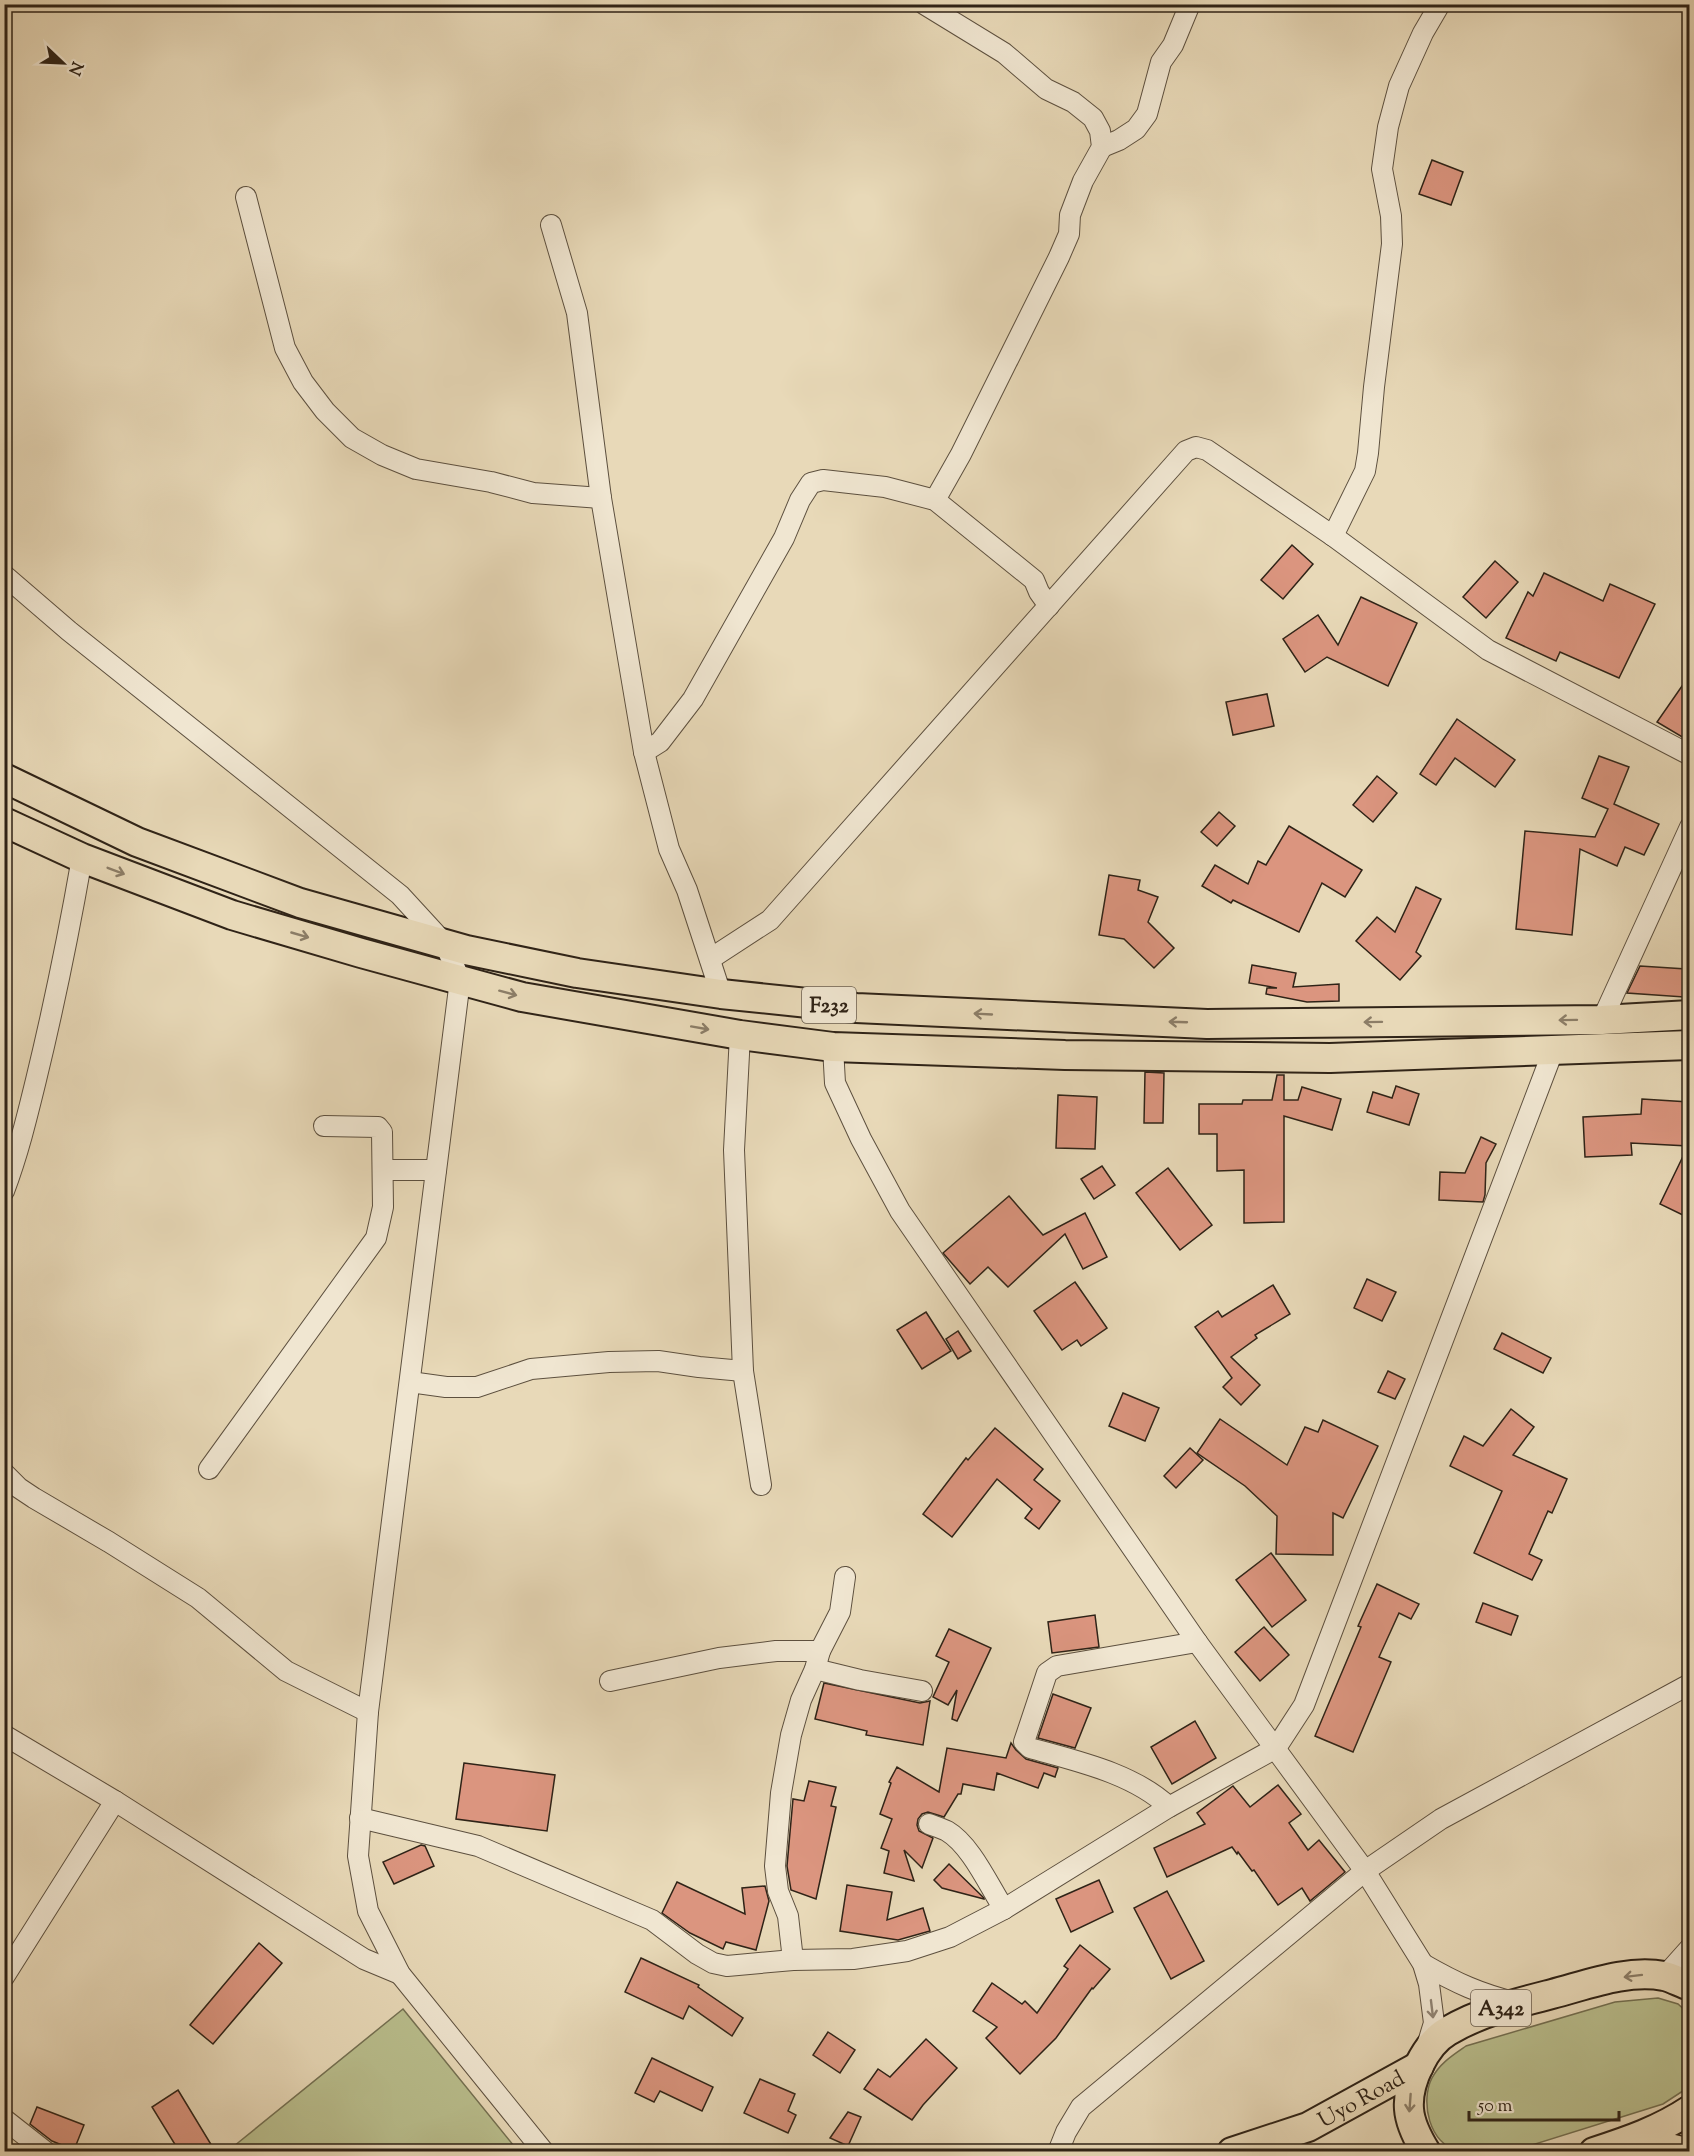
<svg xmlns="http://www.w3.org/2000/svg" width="1694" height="2156" viewBox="0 0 1694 2156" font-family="'Sorts Mill Goudy',serif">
<rect width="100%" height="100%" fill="#e8d9b8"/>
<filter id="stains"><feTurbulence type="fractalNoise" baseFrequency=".00333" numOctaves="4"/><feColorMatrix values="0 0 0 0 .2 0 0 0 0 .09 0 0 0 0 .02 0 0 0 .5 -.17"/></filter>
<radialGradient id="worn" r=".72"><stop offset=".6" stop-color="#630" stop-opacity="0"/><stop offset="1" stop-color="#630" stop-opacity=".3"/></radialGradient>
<g fill="#b9be8d" stroke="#747052" stroke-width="1.5">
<path d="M 1658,1998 L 1678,2004 L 1689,2014 L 1689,2087 L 1663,2104 L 1519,2149 C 1504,2152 1473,2155 1459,2151 C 1429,2145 1420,2101 1432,2078 C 1440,2063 1453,2055 1466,2046 L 1615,2002 Z"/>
<polygon points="403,2009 518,2151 238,2151 234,2146"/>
</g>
<g fill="#db957f" stroke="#2f2317" stroke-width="1.5">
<polygon points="1432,160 1463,172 1451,205 1419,194"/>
<polygon points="1292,545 1313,564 1283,599 1261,580"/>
<polygon points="1495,561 1518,582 1486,618 1463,597"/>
<polygon points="1544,573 1603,601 1610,584 1655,604 1619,678 1560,652 1556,661 1506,638 1528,592 1533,596"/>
<polygon points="1361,597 1417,623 1388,686 1327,657 1305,672 1283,639 1318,615 1338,645"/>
<polygon points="1689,676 1689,741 1657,722"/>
<polygon points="1267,694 1274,726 1233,735 1226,702"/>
<polygon points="1457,719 1515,760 1495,787 1455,758 1436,785 1420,774"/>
<polygon points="1599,756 1629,767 1614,804 1659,824 1644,855 1625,847 1617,866 1580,849 1572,935 1516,929 1525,831 1595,837 1608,809 1582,798"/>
<polygon points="1377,776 1397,793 1373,822 1353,805"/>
<polygon points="1219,812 1235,826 1217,846 1201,832"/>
<polygon points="1289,826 1362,870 1345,897 1322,883 1299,932 1233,900 1231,903 1202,886 1215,865 1248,884 1258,861 1266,865"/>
<polygon points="1109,875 1140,880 1138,890 1158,897 1148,922 1174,948 1154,968 1124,939 1099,935"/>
<polygon points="1416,887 1441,899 1416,952 1421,956 1400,980 1356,941 1377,917 1395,932"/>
<polygon points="1252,965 1296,973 1293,987 1339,984 1339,1001 1307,1002 1266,994 1267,988 1277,988 1249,983"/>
<polygon points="1640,966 1686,969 1684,997 1627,993"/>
<polygon points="1145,1072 1164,1073 1163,1123 1144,1123"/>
<polygon points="1277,1075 1284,1075 1284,1100 1298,1100 1302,1087 1341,1099 1332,1130 1284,1116 1284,1222 1244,1223 1244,1170 1217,1171 1217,1134 1199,1134 1199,1104 1242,1104 1243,1100 1272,1100"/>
<polygon points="1396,1086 1419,1094 1409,1125 1367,1112 1373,1092 1392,1098"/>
<polygon points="1058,1095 1097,1097 1095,1149 1056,1148"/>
<polygon points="1642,1099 1689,1102 1689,1218 1660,1204 1688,1146 1631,1143 1632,1155 1585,1157 1583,1117 1641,1114"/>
<polygon points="1481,1137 1496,1144 1486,1163 1485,1195 1483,1202 1439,1200 1440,1172 1465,1173"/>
<polygon points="1102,1166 1115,1185 1094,1199 1081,1179"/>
<polygon points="1168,1168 1212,1225 1180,1250 1136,1193"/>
<polygon points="1009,1196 1043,1235 1085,1213 1107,1257 1083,1269 1065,1234 1008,1287 988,1267 970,1284 943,1253"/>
<polygon points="1367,1279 1396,1292 1382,1321 1354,1308"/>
<polygon points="1075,1282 1107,1328 1081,1346 1077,1340 1062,1350 1034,1311"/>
<polygon points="1273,1285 1290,1314 1255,1335 1257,1338 1231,1357 1260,1385 1241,1405 1223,1387 1232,1378 1195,1327 1218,1311 1222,1317"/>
<polygon points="926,1312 951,1351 922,1369 897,1330"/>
<polygon points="958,1331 971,1351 958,1359 946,1339"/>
<polygon points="1502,1333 1551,1358 1543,1373 1494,1349"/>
<polygon points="1388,1371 1405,1379 1395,1399 1378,1392"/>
<polygon points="1123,1393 1159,1408 1145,1441 1109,1426"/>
<polygon points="1511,1409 1534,1427 1513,1455 1567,1479 1552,1513 1548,1511 1529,1554 1542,1560 1532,1580 1474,1553 1502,1491 1450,1466 1464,1436 1483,1446"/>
<polygon points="1220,1419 1287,1465 1305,1427 1318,1432 1323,1420 1378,1446 1343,1518 1333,1513 1333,1555 1276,1554 1277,1516 1245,1486 1197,1453"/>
<polygon points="995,1428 1043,1469 1034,1480 1060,1501 1039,1529 1025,1518 1032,1509 997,1479 952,1537 923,1514 966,1458 968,1460"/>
<polygon points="1190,1448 1203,1460 1176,1488 1164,1476"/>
<polygon points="1271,1553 1306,1600 1272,1627 1236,1580"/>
<polygon points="1377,1584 1419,1604 1411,1619 1399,1613 1379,1657 1391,1662 1353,1752 1315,1736 1361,1627 1358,1626"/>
<polygon points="1483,1603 1518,1616 1511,1635 1476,1622"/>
<polygon points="1095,1615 1099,1647 1052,1653 1048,1622"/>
<polygon points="1264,1627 1289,1655 1260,1681 1235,1652"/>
<polygon points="949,1629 991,1648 957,1721 952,1719 957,1690 948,1705 933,1697 949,1662 936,1656"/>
<polygon points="824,1683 920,1703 930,1701 923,1745 866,1735 867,1731 815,1719"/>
<polygon points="1053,1694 1091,1708 1075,1748 1038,1738"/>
<polygon points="1195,1721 1216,1758 1172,1784 1151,1747"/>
<polygon points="1011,1743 1016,1750 1026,1759 1058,1768 1055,1777 1044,1773 1038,1788 997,1773 994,1790 963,1784 961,1794 958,1794 944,1817 928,1812 922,1814 918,1819 917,1825 919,1831 933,1838 922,1868 904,1850 914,1881 884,1873 889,1851 881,1848 892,1819 880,1814 891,1783 889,1782 897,1767 939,1792 947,1748 1006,1758"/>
<polygon points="464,1763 555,1775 547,1831 456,1819"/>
<polygon points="809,1781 836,1787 831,1806 836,1807 816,1899 791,1890 787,1866 793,1799 804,1801"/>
<polygon points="1278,1785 1301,1814 1289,1823 1308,1850 1319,1840 1345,1872 1310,1901 1302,1888 1278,1905 1254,1870 1252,1871 1238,1852 1237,1854 1232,1847 1167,1877 1154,1848 1205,1824 1197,1813 1233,1786 1250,1807"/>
<polygon points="421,1845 425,1846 434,1866 394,1884 383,1862"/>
<polygon points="949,1864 984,1898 984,1899 942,1888 934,1880"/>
<polygon points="1099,1880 1113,1912 1071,1932 1056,1899"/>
<polygon points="677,1882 745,1914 742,1888 765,1886 769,1901 756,1950 726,1942 723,1949 690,1933 662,1913"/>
<polygon points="847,1885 892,1892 887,1920 923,1908 930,1931 898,1940 840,1931"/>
<polygon points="1167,1891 1204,1961 1171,1979 1134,1908"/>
<polygon points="259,1943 282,1963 213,2044 190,2025"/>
<polygon points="1080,1945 1110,1969 1093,1989 1092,1988 1056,2038 1020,2074 986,2038 997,2027 973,2011 992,1983 1022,2004 1025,2001 1037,2013 1068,1969 1064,1966"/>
<polygon points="641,1958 699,1985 698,1987 743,2018 732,2036 689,2006 683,2019 625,1992"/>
<polygon points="828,2032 855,2050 840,2073 813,2055"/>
<polygon points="926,2039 957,2068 923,2105 912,2120 864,2089 878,2069 890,2077"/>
<polygon points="652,2058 713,2087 702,2111 660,2091 654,2102 635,2093"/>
<polygon points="760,2079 795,2094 788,2111 796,2115 788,2133 744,2113"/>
<polygon points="178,2090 215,2151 179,2151 152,2107"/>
<polygon points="37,2107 84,2125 74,2150 52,2141 30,2124"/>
<polygon points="848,2112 861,2117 848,2146 830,2138"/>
</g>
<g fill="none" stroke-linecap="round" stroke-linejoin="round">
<g stroke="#5d503f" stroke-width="22">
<g id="minor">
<polyline points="924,4 1004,53 1046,89 1073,102 1093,118 1100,131 1102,147 1083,181 1070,215 1069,234 1059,257 961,454 935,500"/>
<polyline points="1102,147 1119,140 1136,129 1147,114 1161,62 1173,45 1190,4"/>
<polyline points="246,197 285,348 303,382 325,411 352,438 382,455 416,469 491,482 533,493 601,498"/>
<polyline points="551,225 577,313 601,498 644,752 669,849 687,890 721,994"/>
<polyline points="1333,536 1365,471 1368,453 1374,387 1392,244 1391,216 1382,169 1388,127 1399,86 1423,33 1440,4"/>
<polyline points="4,575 69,631 400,895 445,944 460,980 368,1712 358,1856 368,1911 400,1974 544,2152"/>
<polyline points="644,752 660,742 693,699 784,538 800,500 811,483 823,480 885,487 935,500 1034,580 1039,592 1049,606"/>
<polyline points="710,959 770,920 1186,451 1196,447 1207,450 1333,536 1488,650 1690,755"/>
<polyline points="1602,1020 1690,827"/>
<polyline points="740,1035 734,1150 743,1371 761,1485"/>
<polyline points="833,1047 835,1083 861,1139 900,1211 1197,1642 1365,1871 1423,1964 1429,1984 1434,2023 1426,2049"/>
<polyline points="383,1170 436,1170"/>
<path d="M 4,1191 C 18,1154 27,1117 36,1080 C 54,1006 69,932 82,858"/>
<polyline points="410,1382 446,1387 477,1387 531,1369 609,1362 658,1361 699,1367 743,1371"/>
<polyline points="209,1469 376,1238 383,1207 382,1132 378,1127 324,1126"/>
<polyline points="4,1473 19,1488 34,1498 109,1542 198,1598 286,1671 368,1712"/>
<polyline points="815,1669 860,1680 922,1691"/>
<polyline points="610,1681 719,1658 776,1651 820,1651"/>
<polyline points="4,1735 115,1801 364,1959 400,1974"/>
<path d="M 1169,1807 C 1133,1773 1076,1761 1030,1748 L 1024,1742 L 1047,1673 L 1057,1666 L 1197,1642"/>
<polyline points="360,1818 478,1846 652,1920 697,1954 713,1963 727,1966 793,1960 853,1959 907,1951 950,1937 1004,1909 1169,1807 1276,1748 1304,1705 1553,1051"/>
<path d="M 929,1824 C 934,1826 941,1828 947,1831 C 971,1845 989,1886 1004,1909"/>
<polyline points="793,1960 788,1916 778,1891 775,1866 781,1793 791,1735 801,1700 815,1669 820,1651 840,1612 845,1577"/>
<path d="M 1423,1964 C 1456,1983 1480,1994 1517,2003"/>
<polyline points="1665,1976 1690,1948"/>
<polyline points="4,1977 115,1801"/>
<polyline points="4,2119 46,2152"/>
<polyline points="1058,2152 1066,2132 1081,2107 1365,1871 1441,1819 1690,1684"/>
</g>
</g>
<g stroke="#2f2317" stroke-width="27">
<polyline id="major" points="1631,2140 1661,2144 1690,2151"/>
</g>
<g stroke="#2f2317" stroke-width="32">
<g id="highway">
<polyline points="4,778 137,842 300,903 466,950 577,973 721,994 856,1008 1207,1024 1602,1020 1690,1015"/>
<polyline points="4,822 82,858 232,915 361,953 522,997 740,1035 833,1047 1065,1055 1330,1058 1690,1045"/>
<path id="s1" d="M 1232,2152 L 1308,2127 L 1419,2066"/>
<path d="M 1426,2152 C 1418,2139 1410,2124 1409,2109 C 1407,2083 1425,2044 1448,2031 C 1480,2012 1517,2003 1552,1994 C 1587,1985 1627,1969 1664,1976 C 1673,1978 1681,1983 1690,1986"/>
<path d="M 1594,2152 C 1628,2141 1660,2130 1690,2110"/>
</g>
</g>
<use href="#minor" stroke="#f0e6d1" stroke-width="20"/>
<use href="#major" stroke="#e8d9b8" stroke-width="24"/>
<use href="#highway" stroke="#e8d9b8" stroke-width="28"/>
</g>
<defs><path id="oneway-shaft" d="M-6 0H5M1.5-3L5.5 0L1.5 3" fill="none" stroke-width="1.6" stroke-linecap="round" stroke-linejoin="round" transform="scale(1.5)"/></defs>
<g stroke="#8c7e68">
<use href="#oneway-shaft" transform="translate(116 871) rotate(21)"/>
<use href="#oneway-shaft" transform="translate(300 935) rotate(16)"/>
<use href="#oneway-shaft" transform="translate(508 993) rotate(15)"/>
<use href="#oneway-shaft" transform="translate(983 1014) rotate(-177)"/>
<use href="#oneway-shaft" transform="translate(1568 1020) rotate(179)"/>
<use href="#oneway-shaft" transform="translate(1178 1022) rotate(-178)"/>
<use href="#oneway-shaft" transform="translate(1373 1022) rotate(179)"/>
<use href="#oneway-shaft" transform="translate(700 1028) rotate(10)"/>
<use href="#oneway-shaft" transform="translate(1633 1976) rotate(173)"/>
<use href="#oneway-shaft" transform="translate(1410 2103) rotate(94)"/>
</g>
<use stroke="#908474" href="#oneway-shaft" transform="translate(1432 2009) rotate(83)"/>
<g text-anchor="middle" stroke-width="6" stroke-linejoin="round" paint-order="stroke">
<g fill="#f0e6d1" stroke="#695e4f" stroke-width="1.5">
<rect x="802" y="987" width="54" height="36" rx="4.5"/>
<rect x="1471" y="1990" width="60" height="36" rx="4.5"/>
</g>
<g font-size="21" font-weight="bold" fill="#2f2317">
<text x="829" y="1012">F232</text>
<text x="1501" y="2015">A342</text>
</g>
<g font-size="22" fill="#2f2317" stroke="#f0e6d1">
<text dy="8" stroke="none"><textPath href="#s1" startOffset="140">Uyo Road</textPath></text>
</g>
</g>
<rect width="1694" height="2156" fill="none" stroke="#e8d9b8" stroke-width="24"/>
<rect x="6" y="6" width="1682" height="2144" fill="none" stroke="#2f2317" stroke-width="3"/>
<rect x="12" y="12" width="1670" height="2132" fill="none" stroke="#2f2317" stroke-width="1.5"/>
<g transform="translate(63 63) rotate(113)" stroke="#f0e6d1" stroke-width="4.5" paint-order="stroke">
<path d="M0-4.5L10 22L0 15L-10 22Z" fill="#2f2317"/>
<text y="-9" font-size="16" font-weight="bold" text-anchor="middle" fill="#2f2317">N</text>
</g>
<path d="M1469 2111v9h150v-9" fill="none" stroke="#2f2317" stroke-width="3"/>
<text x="1478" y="2111" font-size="18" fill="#2f2317" stroke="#f0e6d1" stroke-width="4.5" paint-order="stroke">50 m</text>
<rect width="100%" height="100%" filter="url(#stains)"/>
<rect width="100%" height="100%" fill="url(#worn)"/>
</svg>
